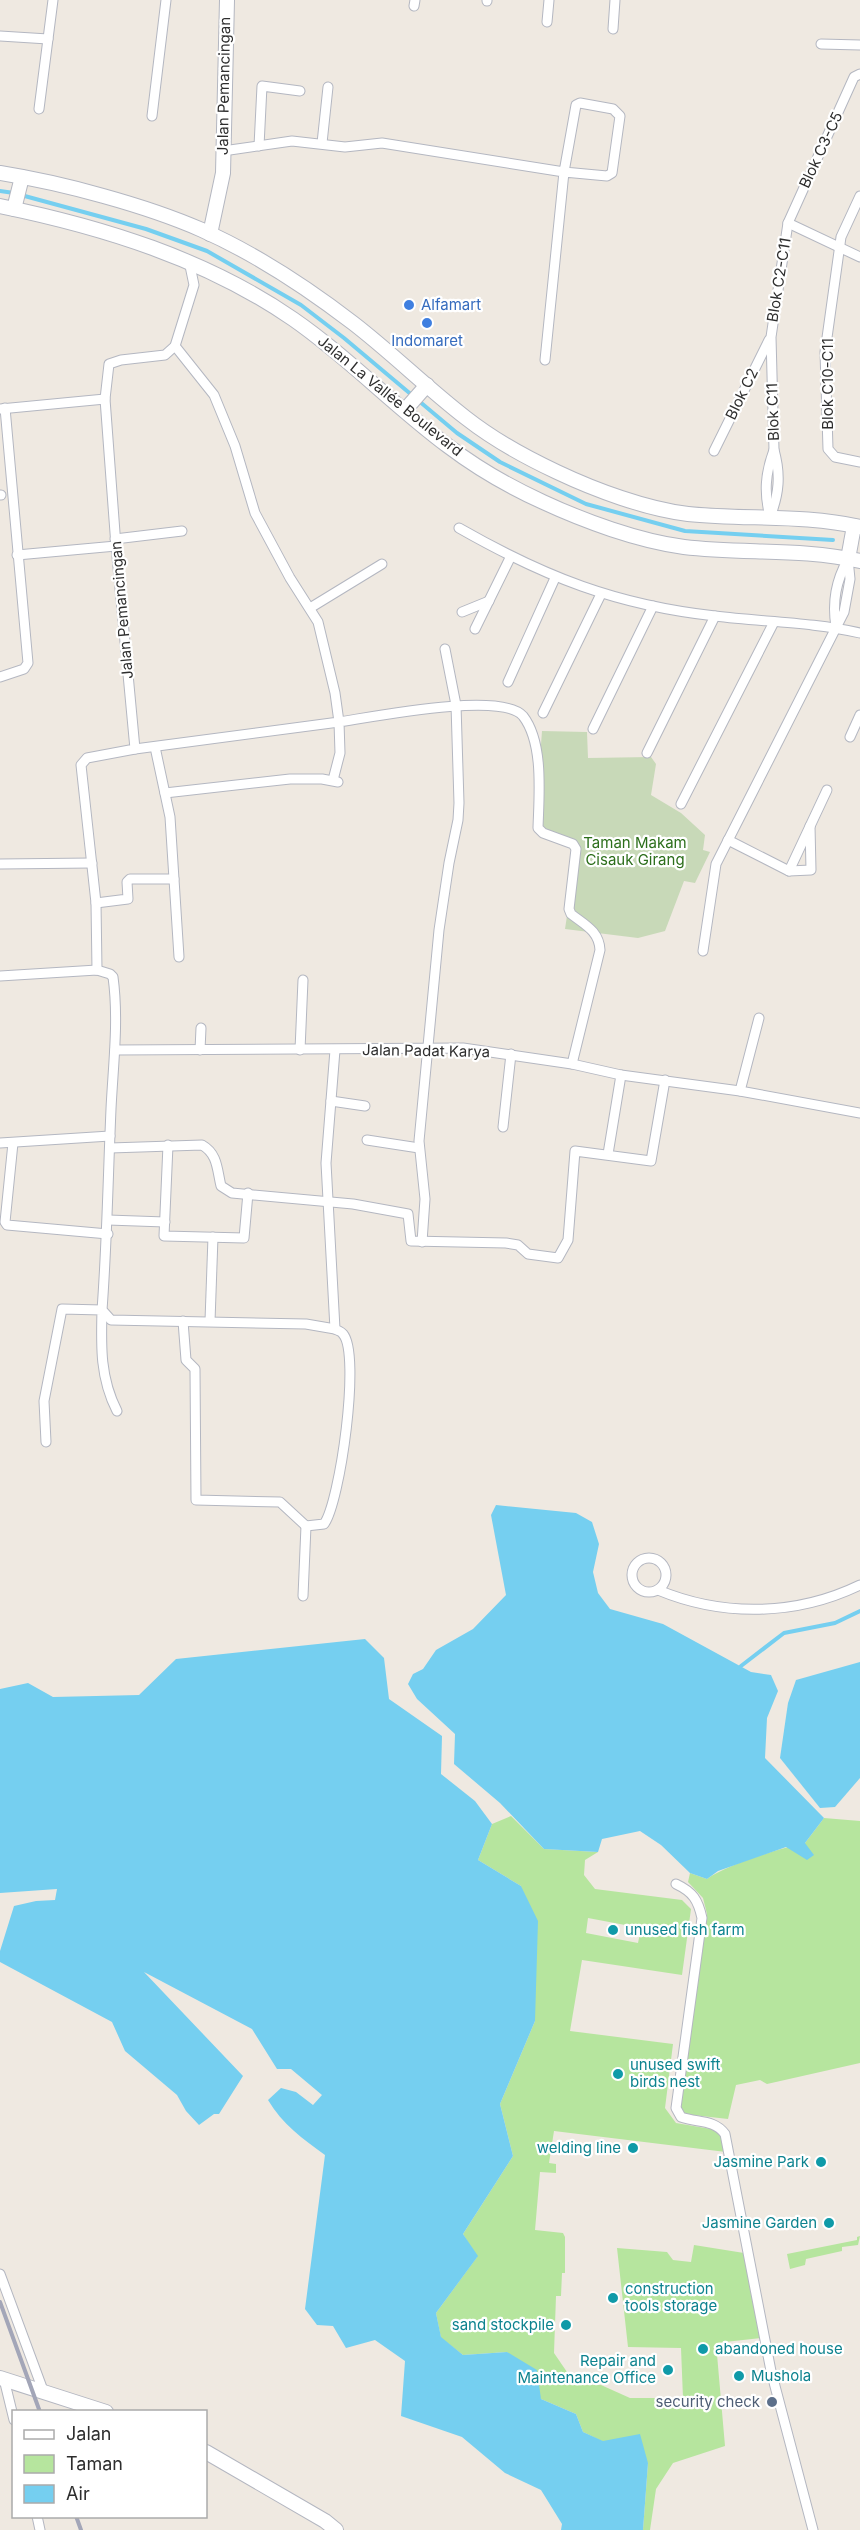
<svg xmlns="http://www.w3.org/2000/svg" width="860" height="2530" viewBox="0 0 860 2530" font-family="Inter,sans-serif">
<rect width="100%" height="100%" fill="#efe9e1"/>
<g fill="#b6e59e" fill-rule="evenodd">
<path d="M 511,1816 L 544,1849 L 598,1852 L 585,1860 L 584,1875 L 595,1889 L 682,1900 L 691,1909 L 682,1975 L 582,1960 L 570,2031 L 673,2044 L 665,2108 L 676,2123 L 711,2129 L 721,2134 L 726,2152 L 554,2131 L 549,2163 L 556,2164 L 556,2173 L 540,2172 L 535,2230 L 563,2233 L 565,2237 L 565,2273 L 562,2273 L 561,2296 L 556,2296 L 554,2353 L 567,2372 L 567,2384 L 601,2385 L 630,2398 L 683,2398 L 681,2348 L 628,2347 L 617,2248 L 667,2252 L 673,2260 L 691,2262 L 694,2245 L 744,2253 L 761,2338 L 716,2343 L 725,2446 L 673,2463 L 656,2489 L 650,2530 L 643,2530 L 648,2463 L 583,2432 L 576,2414 L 541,2399 L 507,2352 L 463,2355 L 441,2338 L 436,2313 L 477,2257 L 463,2234 L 513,2156 L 500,2104 L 535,2021 L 521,1886 L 478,1860 L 492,1824 ZM 588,1918 L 641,1928 L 638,1943 L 586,1933 Z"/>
<path d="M 824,1818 L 860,1821 L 860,2063 L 767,2084 L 760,2080 L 736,2085 L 728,2119 L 684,2114 L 680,2108 L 707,1914 L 703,1898 L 688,1882 L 690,1873 L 707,1879 C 726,1865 781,1848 805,1843 Z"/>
<polygon points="860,2236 858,2245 842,2247 842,2251 806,2259 805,2265 790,2269 787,2254 857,2240 857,2237"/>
</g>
<polygon fill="#c8d9b8" points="542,731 587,732 588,758 651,757 656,764 651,795 681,813 705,835 703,850 710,852 695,883 684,881 665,931 638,938 565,929 578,844 535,827"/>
<g fill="#75cff0">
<polygon points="496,1505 576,1513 592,1522 599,1544 593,1572 598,1593 610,1609 663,1624 751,1672 771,1675 778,1691 767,1718 765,1758 824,1818 805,1843 814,1855 807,1860 786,1847 718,1871 707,1879 690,1873 661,1845 640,1831 602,1839 598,1852 544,1849 500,1803 454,1764 455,1734 417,1699 408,1684 413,1674 423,1669 436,1650 473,1629 506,1595 491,1515"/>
<path d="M 365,1639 L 384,1658 L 389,1699 L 442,1736 L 441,1774 L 475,1801 L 492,1824 L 478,1860 L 521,1886 L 538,1921 L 535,2021 L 500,2104 L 513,2156 L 463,2234 L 478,2256 L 436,2313 L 441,2337 L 463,2355 L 507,2352 L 537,2370 L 541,2399 L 576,2414 L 583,2432 L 603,2441 L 640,2434 L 648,2463 L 643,2530 L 561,2530 L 562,2524 L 541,2490 L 505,2473 L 462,2437 L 401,2416 L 405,2361 L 375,2340 L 346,2348 L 333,2326 L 317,2325 L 305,2309 L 325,2155 C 303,2139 282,2124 268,2100 L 281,2088 L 296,2092 L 313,2105 L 322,2095 L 291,2069 L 277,2069 L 252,2029 L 144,1972 L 243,2076 L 219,2114 L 214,2114 L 199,2125 L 186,2111 L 177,2095 L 125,2051 L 112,2022 L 0,1962 L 0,1951 L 14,1906 L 36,1901 L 55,1900 L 57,1889 L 0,1893 L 0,1689 L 28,1683 L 53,1697 L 139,1695 L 176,1659 Z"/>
<polygon points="860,1662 860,1778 835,1807 820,1808 780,1758 788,1703 796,1680"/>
</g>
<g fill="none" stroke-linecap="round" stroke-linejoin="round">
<g stroke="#75cff0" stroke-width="4">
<polyline points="0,191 14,193"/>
<polyline points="21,195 146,229 207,251 301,305 344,338 457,433 500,462 586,504 685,531 833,540"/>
<polyline points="741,1666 784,1633 835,1623 860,1611"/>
</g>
<g stroke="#b4b7c1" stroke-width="11">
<g id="street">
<polyline points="487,1 487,0"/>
<polyline points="414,6 415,0"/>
<polyline points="547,22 549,0"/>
<polyline points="613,29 615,0"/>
<polyline points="0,36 48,39"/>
<polyline points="821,44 860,45"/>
<polyline points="39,109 53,0"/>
<polyline points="152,116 166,0"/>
<polyline points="322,143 328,87"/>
<polyline points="259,146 262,86 300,91"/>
<polyline points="223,151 292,141 345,147 382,143 564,172 607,176 612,173 620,116 613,109 580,103 576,105 564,172 545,360"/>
<polyline points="860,196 841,237 825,352 828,449 835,457 860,462"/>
<polyline points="788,223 860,257"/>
<polyline points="0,409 105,399"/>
<polyline points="714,451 769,340"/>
<polyline points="0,495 1,495"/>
<path d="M 770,517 C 779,494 781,475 774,450 L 771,337 L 788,223 L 854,77 L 860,74"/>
<path d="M 770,517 C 764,493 765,474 774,450"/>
<path d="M 459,528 C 545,577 616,605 715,616 C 763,622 813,622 860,633"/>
<polyline points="115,539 182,531"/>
<polyline points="17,555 116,546"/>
<polyline points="310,608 382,564"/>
<polyline points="462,612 489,601"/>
<path d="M 836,627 C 832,601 836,581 848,559"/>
<polyline points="475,629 510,558"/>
<polyline points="0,677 24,669 28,663 5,408"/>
<polyline points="508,682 555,578"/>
<polyline points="543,713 601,594"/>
<polyline points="593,729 653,606"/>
<polyline points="850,737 860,715"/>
<polyline points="155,747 170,817 179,957"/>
<polyline points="135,749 339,722 335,693 318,622 290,578 255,513 235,446 214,395 175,346"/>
<polyline points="647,753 715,616"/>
<path d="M 333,780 L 340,753 L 339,722 C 372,717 502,691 523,716 C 544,743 539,795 538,828 L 543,833 L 573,844 L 576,849 L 569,909 L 571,914 C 585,925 599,931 600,950 L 572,1064"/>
<polyline points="165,793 290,779 322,779 338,782"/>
<polyline points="681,804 774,622"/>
<polyline points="728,840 789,871 811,870 810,826"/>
<polyline points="0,864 92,863"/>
<polyline points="789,871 827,790"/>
<polyline points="96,903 128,899 127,882 130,879 174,879"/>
<polyline points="703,951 716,864 844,612 850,579 848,559"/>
<polyline points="97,970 96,903 81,765 87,758 135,749 116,546 105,399 109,364 121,360 165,355 175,346 194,285 189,261"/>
<path d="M 0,976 L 97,970 L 110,974 L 113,977 C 119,1021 113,1066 111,1109 C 108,1177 107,1243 102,1310 L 111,1320 L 306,1324 L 335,1329"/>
<polyline points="115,1050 463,1048 572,1064 621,1075 740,1091 860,1113"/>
<polyline points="200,1050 201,1028"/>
<polyline points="300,1050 303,980"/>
<polyline points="740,1091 759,1018"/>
<polyline points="331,1101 365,1106"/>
<polyline points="503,1127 511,1054"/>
<polyline points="367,1140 419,1148"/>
<polyline points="0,1143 110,1136"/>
<polyline points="13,1143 5,1222 7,1225 108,1234"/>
<polyline points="168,1145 164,1236 244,1238 248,1193"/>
<path d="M 110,1148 L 202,1145 C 218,1154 217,1170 221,1186 L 232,1193 L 353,1204 L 408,1214 L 411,1241 L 506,1243 L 518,1245 L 528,1254 L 558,1258 L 568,1240 L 575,1151 L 651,1161 L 665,1080"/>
<polyline points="608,1154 621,1075"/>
<polyline points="108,1220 165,1222"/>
<polyline points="422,1242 425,1199 419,1141 439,930 449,863 458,820 459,803 456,705 445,649"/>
<path d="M 183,1321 L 186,1360 L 195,1369 L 196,1500 L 280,1502 L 306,1526 L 324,1524 C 340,1503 361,1354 343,1334 C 342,1332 337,1330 335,1329 L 326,1163 L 335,1050"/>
<polyline points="210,1321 213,1237"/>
<path d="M 46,1442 L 44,1401 L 62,1309 L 102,1310 C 101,1346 100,1378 117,1411"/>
<circle cx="649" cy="1575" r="17"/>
<path d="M 658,1590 C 723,1617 796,1616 860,1585"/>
<polyline points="303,1596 306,1526"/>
<path d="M 676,1884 C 693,1892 698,1900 702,1918 L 676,2108 L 681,2117 C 697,2123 714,2119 725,2134 L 771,2371 L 813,2530"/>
<polyline points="0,2274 44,2393"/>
<polyline points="4,2379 14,2420"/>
<polyline points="37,2516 40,2530"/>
</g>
</g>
<g stroke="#b4b7c1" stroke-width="16">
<g id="secondary">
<path d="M 0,173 C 62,183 145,205 202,230 C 256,254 306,287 353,323 C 392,353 427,388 466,418 C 494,440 525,457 557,472 C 595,490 646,509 688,514 C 745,520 804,514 860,527"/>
<path d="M 0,206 C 103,227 206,259 293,319 C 348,357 394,406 448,446 C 477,468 510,487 543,502 C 584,521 638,541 684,547 C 742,554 802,548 860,561"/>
<polyline points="14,209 22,177"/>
<polyline points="210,234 223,173 227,0"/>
<polyline points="405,410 427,385"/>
<polyline points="848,559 854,526"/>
<polyline points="0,2378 106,2412"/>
<polyline points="206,2452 325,2521 336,2530"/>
</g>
</g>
<use href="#street" stroke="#fff" stroke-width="9"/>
<use href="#secondary" stroke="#fff" stroke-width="14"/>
<g stroke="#a3a6b8" stroke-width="4">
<polyline points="0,2302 40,2412"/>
<polyline points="76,2516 81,2530"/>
</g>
</g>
<g fill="#3f7fe0" stroke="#fff" stroke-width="2">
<circle cx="409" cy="305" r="6"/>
<circle cx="427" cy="323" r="6"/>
</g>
<g fill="#0f9aa8" stroke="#fff" stroke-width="2">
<circle cx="613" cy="1930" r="6"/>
<circle cx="618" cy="2074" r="6"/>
<circle cx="633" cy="2148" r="6"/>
<circle cx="821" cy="2162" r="6"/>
<circle cx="829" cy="2223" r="6"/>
<circle cx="613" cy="2298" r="6"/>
<circle cx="566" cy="2325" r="6"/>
<circle cx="703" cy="2349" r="6"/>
<circle cx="668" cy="2370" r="6"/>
<circle cx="739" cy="2376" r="6"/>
</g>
<circle fill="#5c6f8a" stroke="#fff" stroke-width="2" cx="772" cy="2402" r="6"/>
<g text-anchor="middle" stroke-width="4.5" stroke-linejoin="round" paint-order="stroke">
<g font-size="15" fill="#2e2e2e" stroke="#fff">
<text transform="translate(224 86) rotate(-89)" y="5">Jalan Pemancingan</text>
<text transform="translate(821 150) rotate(-65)" y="5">Blok C3-C5</text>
<text transform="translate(779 280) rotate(-81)" y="5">Blok C2-C11</text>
<text transform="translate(828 384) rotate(-90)" y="5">Blok C10-C11</text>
<text transform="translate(742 394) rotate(-64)" y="5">Blok C2</text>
<text transform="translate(390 396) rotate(39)" y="5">Jalan La Vallée Boulevard</text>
<text transform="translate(773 412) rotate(-92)" y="5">Blok C11</text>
<text transform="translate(122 610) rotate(-95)" y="5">Jalan Pemancingan</text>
<text transform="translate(426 1051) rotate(1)" y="5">Jalan Padat Karya</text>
</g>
<g font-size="15" fill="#366cbe" stroke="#fff" text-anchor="start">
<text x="421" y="310">Alfamart</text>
<text x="427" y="346" text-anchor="middle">Indomaret</text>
</g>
<g font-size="15" fill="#2c6e1b" stroke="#fff">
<text x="635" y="848">Taman Makam<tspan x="635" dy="17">Cisauk Girang</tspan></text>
</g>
<g font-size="15" fill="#0d838f" stroke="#fff" text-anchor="start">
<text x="625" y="1935">unused fish farm</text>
<text x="630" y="2070">unused swift<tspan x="630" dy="17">birds nest</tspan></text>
<text x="621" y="2153" text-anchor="end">welding line</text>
<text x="809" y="2167" text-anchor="end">Jasmine Park</text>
<text x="817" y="2228" text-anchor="end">Jasmine Garden</text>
<text x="625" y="2294">construction<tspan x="625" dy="17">tools storage</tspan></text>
<text x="554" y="2330" text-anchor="end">sand stockpile</text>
<text x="715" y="2354">abandoned house</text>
<text x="656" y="2366" text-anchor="end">Repair and<tspan x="656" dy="17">Maintenance Office</tspan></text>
<text x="751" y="2381">Mushola</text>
</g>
<g font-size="15" fill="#4e5e75" stroke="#fff" text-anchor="end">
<text x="760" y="2407">security check</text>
</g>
</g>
<rect x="12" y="2410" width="195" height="108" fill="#ffffff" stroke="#ababab" stroke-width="1.5"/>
<rect x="24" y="2430" width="30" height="9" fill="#ffffff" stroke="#ababab" stroke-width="1.5"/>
<text x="66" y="2440" font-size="18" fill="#2e2e2e">Jalan</text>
<rect x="24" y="2455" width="30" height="18" fill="#b6e59e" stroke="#ababab" stroke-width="1.5"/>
<text x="66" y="2470" font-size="18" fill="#2e2e2e">Taman</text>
<rect x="24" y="2485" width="30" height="18" fill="#75cff0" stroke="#ababab" stroke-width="1.5"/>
<text x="66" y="2500" font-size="18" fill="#2e2e2e">Air</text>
</svg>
